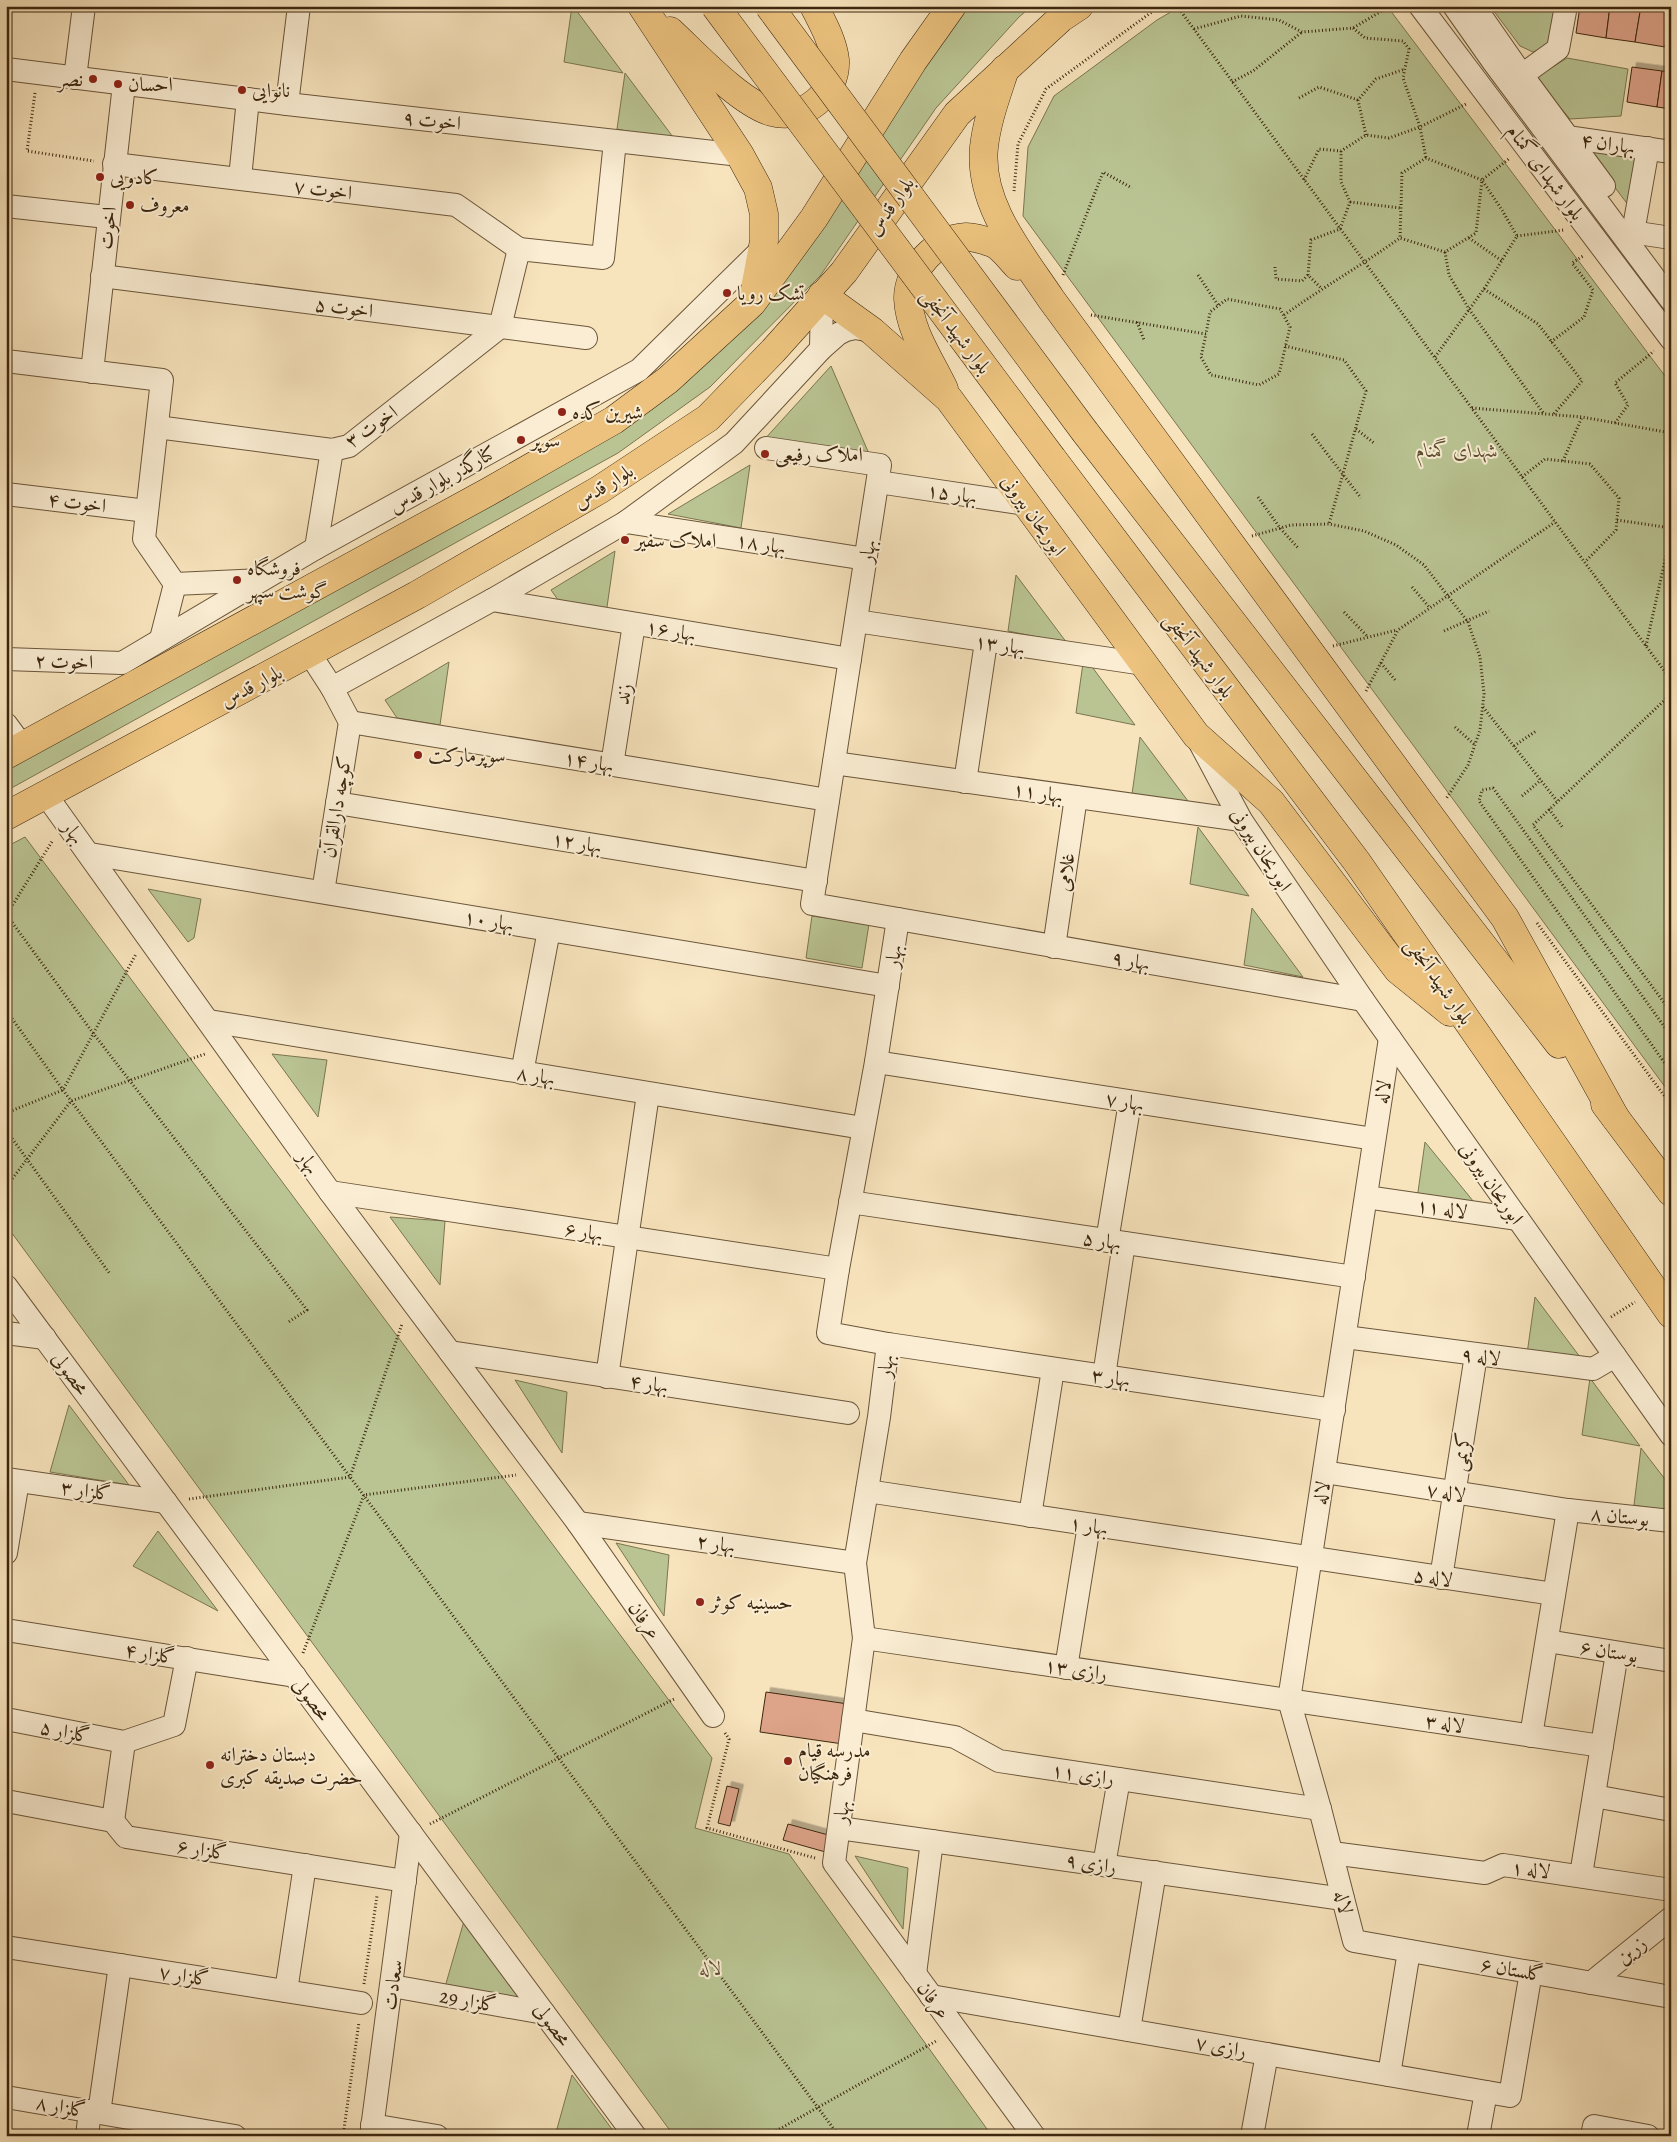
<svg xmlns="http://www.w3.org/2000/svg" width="1677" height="2142" viewBox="0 0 1677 2142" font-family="Alegreya,Amiri,serif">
<defs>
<filter id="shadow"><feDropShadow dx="4.5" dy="-4.5" stdDeviation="0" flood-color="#0004"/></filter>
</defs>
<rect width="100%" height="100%" fill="#f7e3bc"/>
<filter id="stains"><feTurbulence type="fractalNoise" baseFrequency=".004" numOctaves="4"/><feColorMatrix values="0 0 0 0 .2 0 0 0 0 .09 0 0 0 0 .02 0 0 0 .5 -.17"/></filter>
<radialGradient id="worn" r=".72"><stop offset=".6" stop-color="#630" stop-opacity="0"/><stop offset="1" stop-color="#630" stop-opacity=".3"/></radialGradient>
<g fill="#bac493" stroke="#7b7651">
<polygon points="572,6 573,6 623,73 564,62"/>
<polygon points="965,6 1032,6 1019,17 936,108 820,276 710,387 618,453 6,791 6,761 625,425 714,357 797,264 922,65"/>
<polygon points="1181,6 1387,6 1671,384 1671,1095 1023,216 1028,147 1054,96 1157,20"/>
<path d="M 1490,6 L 1556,6 C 1553,28 1557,43 1533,52 L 1520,46 Z"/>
<polygon points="1567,58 1628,69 1621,116 1570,119 1535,78"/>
<polygon points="625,73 676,141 617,129"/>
<polygon points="1588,152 1641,153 1632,210"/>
<polygon points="831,366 870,456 763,441"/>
<polygon points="750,465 741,528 668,514"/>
<polygon points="615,551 606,614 563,607 551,590"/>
<polygon points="1016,575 1067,643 1008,631"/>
<polygon points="1084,656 1135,725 1076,713"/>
<polygon points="449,662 440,725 397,718 385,700"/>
<polygon points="1140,737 1191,805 1132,794"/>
<polygon points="1198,827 1249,896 1190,884"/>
<polygon points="25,837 712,1758 695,1828 789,1854 992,2136 674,2136 6,1225 6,847"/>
<polygon points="148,889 201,899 194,938 188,942"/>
<polygon points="1252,908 1303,977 1244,965"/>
<polygon points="812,916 869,924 862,968 806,958"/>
<polygon points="272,1054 327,1060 318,1117"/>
<polygon points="1425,1142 1478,1207 1417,1199"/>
<polygon points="390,1217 445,1221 440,1285"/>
<polygon points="1535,1297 1583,1361 1527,1354"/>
<polygon points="1590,1378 1640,1446 1582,1435"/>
<polygon points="515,1380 567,1392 562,1453"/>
<polygon points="69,1405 129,1485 50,1472"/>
<polygon points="1641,1448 1671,1487 1671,1512 1634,1505"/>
<polygon points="158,1531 218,1611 133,1566"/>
<polygon points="616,1543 669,1555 664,1616"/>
<polygon points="855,1856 908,1868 903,1929"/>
<polygon points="464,1921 524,2001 445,1987"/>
<polygon points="572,2075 617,2136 555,2136"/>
</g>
<g fill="#dea48a" stroke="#3c270f" filter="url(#shadow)">
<polygon points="1580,6 1610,6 1606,38 1576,33"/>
<polygon points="1610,6 1641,6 1635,42 1606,38"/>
<polygon points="1641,6 1671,11 1665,47 1635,42"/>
<polygon points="1671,12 1671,48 1665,47"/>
<polygon points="1632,67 1662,71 1657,107 1627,102"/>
<polygon points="1662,71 1671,72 1671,109 1657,107"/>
<polygon points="766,1692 848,1704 843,1744 760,1732"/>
<polygon points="727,1786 739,1789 730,1826 718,1823"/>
<polygon points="788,1824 832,1836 829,1853 783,1840"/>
</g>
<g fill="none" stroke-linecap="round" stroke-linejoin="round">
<g stroke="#6b563a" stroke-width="24">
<g id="minor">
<polyline points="1420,6 1671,339"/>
<polyline points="1454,6 1494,63 1671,300"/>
<polyline points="1474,6 1522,75 1604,186"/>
<polyline points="6,69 287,104 740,155"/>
<polyline points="1522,75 1558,49 1566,6"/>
<polyline points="75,78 84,6"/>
<polyline points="287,104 299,6"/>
<polyline points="1560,136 1671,152"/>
<polyline points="114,164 456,205 519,249"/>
<polyline points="240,178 248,99"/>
<polyline points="6,206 107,217"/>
<polyline points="1634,227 1648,148"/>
<polyline points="1638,233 1671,238"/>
<polyline points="102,276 586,338"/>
<polyline points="821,349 822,295"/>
<polyline points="6,361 162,380 144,539 175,584 161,639"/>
<polyline points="92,372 124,84"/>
<polyline points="157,427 332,450 349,446 500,327 519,249 603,258 615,141"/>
<polyline points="766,448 880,465 812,904 1363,1000"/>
<polyline points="878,482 1026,504"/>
<polyline points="6,494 147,511"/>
<polyline points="626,522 866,559"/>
<polyline points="316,548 332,450"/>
<polyline points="175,584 259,580"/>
<polyline points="492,600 850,659"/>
<polyline points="856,621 1144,664"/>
<polyline points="310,654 332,688 350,722"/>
<polyline points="6,659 122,663 316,548 639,370 763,248"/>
<polyline points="332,688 492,600 626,522 734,443 821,349 838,334 846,330 855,328 872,331"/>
<polyline points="350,722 828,800"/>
<polyline points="6,724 23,747"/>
<polyline points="1200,743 1241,820 1363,1000 1671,1435"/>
<polyline points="834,763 1241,820"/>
<polyline points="612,765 634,624"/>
<polyline points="965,782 986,642"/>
<polyline points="46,795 330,1192 578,1523 713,1716"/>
<polyline points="337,803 816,881"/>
<polyline points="90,854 888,986"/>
<polyline points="323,892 350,722"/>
<polyline points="898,919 876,1062 838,1269 828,1333 888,1344 879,1417 855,1563 864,1638 834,1863 1034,2136"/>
<polyline points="1054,947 1076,797"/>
<polyline points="209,1021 863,1128"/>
<polyline points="1390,1038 1289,1700 1320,1809 1354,1941 1671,1997"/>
<polyline points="876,1062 1374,1139"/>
<polyline points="522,1073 549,930"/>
<polyline points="330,1192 838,1269"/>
<polyline points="1366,1197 1518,1219"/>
<polyline points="850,1202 1354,1277"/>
<polyline points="1107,1241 1130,1102"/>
<polyline points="6,1286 635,2136"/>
<polyline points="6,1333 45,1338"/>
<polyline points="1345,1337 1593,1369 1615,1356"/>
<polyline points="888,1344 1334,1410"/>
<polyline points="450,1352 848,1413"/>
<polyline points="1104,1376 1124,1243"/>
<polyline points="607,1377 648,1094"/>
<polyline points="1324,1472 1568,1510 1671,1521"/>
<polyline points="6,1479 166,1502"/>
<polyline points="867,1491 1554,1594"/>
<polyline points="1030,1516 1053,1369"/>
<polyline points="578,1523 855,1563"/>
<polyline points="6,1553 18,1481"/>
<polyline points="1441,1578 1476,1355"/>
<polyline points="6,1630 295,1676"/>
<polyline points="864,1638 1602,1746"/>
<polyline points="1547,1641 1671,1661"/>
<polyline points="1066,1668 1089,1525"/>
<polyline points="6,1719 124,1742 174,1725 187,1658"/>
<polyline points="853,1720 955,1737 999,1761 1320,1809"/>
<polyline points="1531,1736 1568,1510"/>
<polyline points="1594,1796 1671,1810"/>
<polyline points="6,1801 113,1821 126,1837 405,1881"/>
<polyline points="113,1821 124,1742"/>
<polyline points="839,1828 1343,1899"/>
<polyline points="1332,1853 1485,1873 1503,1865 1671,1890"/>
<polyline points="1104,1865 1119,1779"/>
<polyline points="1581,1875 1617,1653"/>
<polyline points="6,1947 361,2003"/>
<polyline points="915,1974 932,1841"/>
<polyline points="1591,1983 1671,1918"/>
<polyline points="392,1986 544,2013"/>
<polyline points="286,1991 305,1865"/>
<polyline points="931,1996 1510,2096 1531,1972"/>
<polyline points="1129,2030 1155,1872"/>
<polyline points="1389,2075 1409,1951"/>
<polyline points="6,2097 235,2136"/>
<polyline points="99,2113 120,1965"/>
<polyline points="372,2125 437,2136"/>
<polyline points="87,2136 90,2111"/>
<polyline points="371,2136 411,1833"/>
<polyline points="1252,2136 1267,2054"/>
<polyline points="1478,2136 1486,2092"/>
<polyline points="1592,2136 1594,2126 1648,2136"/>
</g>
</g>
<g stroke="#3c270f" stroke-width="29">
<g id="major">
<polyline points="642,6 740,155 758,188 764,214 764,241 754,294"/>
<path d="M 670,31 C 695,54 740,103 772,112 C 805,121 837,93 835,60 C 833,41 822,22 814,6"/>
<path d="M 1005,69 C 997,94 987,120 984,147 C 978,204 1021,254 1051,299 L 1505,918 L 1615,1117"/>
<polyline points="822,295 872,331 949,399 1196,735 1271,802 1398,970 1450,1012"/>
<path d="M 944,389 C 930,360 909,330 908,298 C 908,269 937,238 966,237 C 975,237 984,240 992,243 C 1002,247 1010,259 1017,266"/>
<polyline points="1085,432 1559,1044"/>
<polyline points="1052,458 1357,862 1671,1314"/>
<polyline points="6,755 488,492 614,420 668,380 752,303 814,218 913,61 952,6"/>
<polyline points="6,816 417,595 599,490 708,418 773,351 844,272 957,114 1061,18 1079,6"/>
<polyline points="1605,1104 1671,1192"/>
</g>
</g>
<g stroke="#3c270f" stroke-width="3" stroke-dasharray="1 2.5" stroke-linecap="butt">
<polyline points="1177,6 1671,680"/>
<polyline points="1353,28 1365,38 1403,41 1409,49 1403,78 1420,127 1426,158"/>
<polyline points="1194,29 1241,16 1279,20 1302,32 1353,28 1390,6"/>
<polyline points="1232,82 1253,71 1302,32"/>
<polyline points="35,93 27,151 94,161"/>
<polyline points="1299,98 1319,87 1358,100"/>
<polyline points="1366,135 1358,100 1376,79 1405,69"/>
<polyline points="1304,180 1319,149 1341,151 1366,135 1389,138 1420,127 1468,103"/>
<polyline points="1014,191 1018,144 1046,89 1160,6"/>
<polyline points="1350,202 1401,208"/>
<polyline points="1517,236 1564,230"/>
<polyline points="1469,238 1502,261"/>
<polyline points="1445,252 1449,275 1469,309 1544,414"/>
<polyline points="1275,267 1276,279 1302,281 1308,275 1321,288"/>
<polyline points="1063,275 1103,172 1132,188"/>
<polyline points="1198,275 1218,305"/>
<polyline points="1308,275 1311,240 1340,229 1350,202 1341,182 1341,151"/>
<polyline points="1484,289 1538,324 1582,381 1553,415"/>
<polyline points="1091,315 1206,334 1210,312 1227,299 1280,309 1290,327 1279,374 1259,385 1211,375 1201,357 1206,334"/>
<path d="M 1284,315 C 1322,288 1362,265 1400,238 L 1445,252 L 1476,233 L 1482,180 L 1426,158 L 1402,173 L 1400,238"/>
<polyline points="1137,322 1144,340"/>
<polyline points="1551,342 1584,317 1593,290 1572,263 1583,256"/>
<polyline points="1285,346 1344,360 1366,391 1329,524"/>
<polyline points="1435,357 1486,286 1517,236 1502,210 1482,180 1510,158"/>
<polyline points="1472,408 1582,417 1671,433"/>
<polyline points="1615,423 1628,405 1615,383 1654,351"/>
<polyline points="1356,429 1374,443"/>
<polyline points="1312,434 1361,498"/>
<polyline points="1563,461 1582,417"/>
<polyline points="1522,477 1545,459 1590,464 1619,498 1616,530 1585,562"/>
<polyline points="1258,497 1280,528 1299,549"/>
<polyline points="1617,520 1671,528"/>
<polyline points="1252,536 1291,525 1329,524 1364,531 1396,545 1424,565 1468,622 1480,657 1484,694 1480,730 1468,765 1446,799"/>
<polyline points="1412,587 1430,608"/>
<polyline points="1344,612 1368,637"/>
<polyline points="1444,631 1489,611"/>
<polyline points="1333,646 1397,630"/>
<polyline points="1646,646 1671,533"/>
<polyline points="1381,663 1396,681"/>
<polyline points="1366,691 1398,630 1555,522"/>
<polyline points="1671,694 1533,825 1671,1012"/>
<polyline points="1483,707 1557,801"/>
<polyline points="1455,727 1475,745"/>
<polyline points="1514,746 1536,731"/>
<polyline points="1522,796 1541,780"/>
<polyline points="1549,809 1563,828"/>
<polyline points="6,914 93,1033 307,1310 287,1323"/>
<polyline points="7,914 53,840"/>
<polyline points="1537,923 1671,1105"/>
<polyline points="6,1010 63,1090 839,2136"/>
<polyline points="1671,1036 1493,788 1482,790 1479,801 1671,1072"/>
<polyline points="6,1113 63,1090 136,954"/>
<polyline points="6,1130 110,1274"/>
<polyline points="6,1187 71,1101 205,1054"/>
<polyline points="1611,1317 1635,1302"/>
<polyline points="189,1499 350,1477 402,1324"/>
<polyline points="303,1653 364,1495 516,1475"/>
<polyline points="725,1733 729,1739 707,1828 815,1858"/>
<polyline points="430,1824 676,1698"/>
<polyline points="364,1984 377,1896"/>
<polyline points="343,2136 359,2022"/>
<polyline points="767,2136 938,2040"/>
</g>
<use href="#minor" stroke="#faedd3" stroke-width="22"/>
<use href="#major" stroke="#ecc27e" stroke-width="28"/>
<g stroke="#3c270f" stroke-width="29" stroke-linecap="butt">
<g id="major-bridge">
<polyline points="715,6 1052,458"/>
<polyline points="769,6 1085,432"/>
</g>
</g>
<use href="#major-bridge" stroke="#ecc27e" stroke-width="28"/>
</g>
<g fill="#8f2418" stroke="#faedd3" stroke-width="2">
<circle cx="93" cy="79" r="5"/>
<circle cx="118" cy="84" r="5"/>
<circle cx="242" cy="90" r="5"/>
<circle cx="100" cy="177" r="5"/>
<circle cx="130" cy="205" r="5"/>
<circle cx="727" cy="293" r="5"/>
<circle cx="562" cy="412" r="5"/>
<circle cx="521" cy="440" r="5"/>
<circle cx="765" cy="454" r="5"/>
<circle cx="625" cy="540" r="5"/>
<circle cx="237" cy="580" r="5"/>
<circle cx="418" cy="755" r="5"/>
<circle cx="700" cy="1602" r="5"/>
<circle cx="788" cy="1761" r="5"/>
<circle cx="210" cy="1765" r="5"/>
</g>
<g text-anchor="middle" stroke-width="4" stroke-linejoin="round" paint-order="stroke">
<g font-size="20" fill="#3c270f" stroke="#faedd3" text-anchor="start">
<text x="83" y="86" text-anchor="end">نصر</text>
<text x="128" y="91">احسان</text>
<text x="252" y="97">نانوایی</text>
<text x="110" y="184">کادویی</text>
<text x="140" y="212">معروف</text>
<text x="737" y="300">تشک رویا</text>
<text x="572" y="419">شیرین کده</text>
<text x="531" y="447">سوپر</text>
<text x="775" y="461">املاک رفیعی</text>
<text x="635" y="547">املاک سفیر</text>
<text x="247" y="575">فروشگاه<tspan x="247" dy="23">گوشت سپهر</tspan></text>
<text x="428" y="762">سوپرمارکت</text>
<text x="710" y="1609">حسینیه کوثر</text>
<text x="798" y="1757">مدرسه قیام<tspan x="798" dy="23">فرهنگیان</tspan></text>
<text x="220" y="1761">دبستان دخترانه<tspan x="220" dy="23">حضرت صدیقه کبری</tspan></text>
</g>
<g font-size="20" fill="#3c270f" stroke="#faedd3">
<text transform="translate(432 120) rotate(6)" y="7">اخوت ۹</text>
<text transform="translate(1608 143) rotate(8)" y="7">بهاران ۴</text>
<text transform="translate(1546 172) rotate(53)" y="7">بلوار شهدای گمنام</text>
<text transform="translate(323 189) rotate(7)" y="7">اخوت ۷</text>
<text transform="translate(890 206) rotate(-55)" y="7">بلوار قدس</text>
<text transform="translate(107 228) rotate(-84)" y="7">اخوت</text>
<text transform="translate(344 307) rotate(7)" y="7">اخوت ۵</text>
<text transform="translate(957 331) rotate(53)" y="7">بلوار شهید آنجفی</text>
<text transform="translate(371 426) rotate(-35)" y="7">اخوت ۳</text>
<text transform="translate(442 479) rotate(-29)" y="7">کنارگذر بلوار قدس</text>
<text transform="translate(603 486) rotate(-32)" y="7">بلوار قدس</text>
<text transform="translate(952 493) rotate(8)" y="7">بهار ۱۵</text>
<text transform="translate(77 502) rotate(7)" y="7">اخوت ۴</text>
<text transform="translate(1034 515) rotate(54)" y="7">ابوریحان بیرونی</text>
<text transform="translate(761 543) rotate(9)" y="7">بهار ۱۸</text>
<text transform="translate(867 551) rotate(-81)" y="7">بهار</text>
<text transform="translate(671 630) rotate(9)" y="7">بهار ۱۶</text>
<text transform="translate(1000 644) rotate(8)" y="7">بهار ۱۳</text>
<text transform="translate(1200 655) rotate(53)" y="7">بلوار شهید آنجفی</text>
<text transform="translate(64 661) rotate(2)" y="7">اخوت ۲</text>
<text transform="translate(251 686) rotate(-28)" y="7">بلوار قدس</text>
<text transform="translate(623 694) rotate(-81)" y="7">زند</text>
<text transform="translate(589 761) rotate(9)" y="7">بهار ۱۴</text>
<text transform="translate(1038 792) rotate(8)" y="7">بهار ۱۱</text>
<text transform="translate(336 807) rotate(-81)" y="7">کوچه دارالقرآن</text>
<text transform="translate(74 832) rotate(54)" y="7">بهار</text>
<text transform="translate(577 842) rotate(9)" y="7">بهار ۱۲</text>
<text transform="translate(1262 849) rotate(57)" y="7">ابوریحان بیرونی</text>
<text transform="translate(1065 872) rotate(-82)" y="7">غلامی</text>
<text transform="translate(489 920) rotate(9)" y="7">بهار ۱۰</text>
<text transform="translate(893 956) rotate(-81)" y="7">بهار</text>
<text transform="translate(1131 960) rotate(10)" y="7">بهار ۹</text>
<text transform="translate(1440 981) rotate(55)" y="7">بلوار شهید آنجفی</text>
<text transform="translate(536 1075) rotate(9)" y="7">بهار ۸</text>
<text transform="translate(1382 1092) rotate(-81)" y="7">لاله</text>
<text transform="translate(1125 1101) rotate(9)" y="7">بهار ۷</text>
<text transform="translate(309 1162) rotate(55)" y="7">بهار</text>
<text transform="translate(1492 1183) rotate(55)" y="7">ابوریحان بیرونی</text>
<text transform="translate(1442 1208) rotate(8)" y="7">لاله ۱۱</text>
<text transform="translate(584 1231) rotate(9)" y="7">بهار ۶</text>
<text transform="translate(1102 1240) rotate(8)" y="7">بهار ۵</text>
<text transform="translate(1481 1356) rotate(7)" y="7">لاله ۹</text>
<text transform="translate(885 1366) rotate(-83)" y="7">بهار</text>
<text transform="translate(71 1373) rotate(54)" y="7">محصولی</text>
<text transform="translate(1111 1377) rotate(8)" y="7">بهار ۳</text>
<text transform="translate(649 1383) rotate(8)" y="7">بهار ۴</text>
<text transform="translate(1461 1452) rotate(-81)" y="7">کریمی</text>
<text transform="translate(86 1490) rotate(8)" y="7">گلزار ۳</text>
<text transform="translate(1446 1492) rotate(9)" y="7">لاله ۷</text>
<text transform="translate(1321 1493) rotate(-81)" y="7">لاله</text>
<text transform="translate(1620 1516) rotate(6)" y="7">بوستان ۸</text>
<text transform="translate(1089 1525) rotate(9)" y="7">بهار ۱</text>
<text transform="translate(716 1543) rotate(8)" y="7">بهار ۲</text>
<text transform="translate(1433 1577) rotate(8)" y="7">لاله ۵</text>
<text transform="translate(645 1620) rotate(55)" y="7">عرفان</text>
<text transform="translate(1609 1651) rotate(9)" y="7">بوستان ۶</text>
<text transform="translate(150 1653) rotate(9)" y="7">گلزار ۴</text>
<text transform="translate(1076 1669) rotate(8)" y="7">رازی ۱۳</text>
<text transform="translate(312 1699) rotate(53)" y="7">محصولی</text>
<text transform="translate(1445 1723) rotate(8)" y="7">لاله ۳</text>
<text transform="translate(65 1731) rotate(11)" y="7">گلزار ۵</text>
<text transform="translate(1083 1774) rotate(8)" y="7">رازی ۱۱</text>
<text transform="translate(841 1812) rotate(-83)" y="7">بهار</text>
<text transform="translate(202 1849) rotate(9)" y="7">گلزار ۶</text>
<text transform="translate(1091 1863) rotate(8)" y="7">رازی ۹</text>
<text transform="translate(1531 1869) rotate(6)" y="7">لاله ۱</text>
<text transform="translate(1344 1902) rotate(76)" y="7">لاله</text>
<text transform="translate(1631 1950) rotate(-39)" y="7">زرین</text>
<text transform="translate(1512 1969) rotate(10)" y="7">گلستان ۶</text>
<text transform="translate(184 1975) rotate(9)" y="7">گلزار ۷</text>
<text transform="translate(392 1985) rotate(-82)" y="7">سعادت</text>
<text transform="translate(468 2000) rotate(10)" y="7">گلزار 29</text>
<text transform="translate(934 2000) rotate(54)" y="7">عرفان</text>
<text transform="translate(553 2024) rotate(54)" y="7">محصولی</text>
<text transform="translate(1221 2046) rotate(10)" y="7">رازی ۷</text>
<text transform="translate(61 2106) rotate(10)" y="7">گلزار ۸</text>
</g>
<g font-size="20" font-style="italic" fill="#5c4e30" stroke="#faedd3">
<text x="1457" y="457">شهدای گمنام</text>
<text x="711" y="1975">لاله</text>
</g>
</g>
<rect width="1677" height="2142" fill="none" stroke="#f7e3bc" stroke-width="25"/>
<rect x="8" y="8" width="1662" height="2127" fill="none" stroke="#3c270f" stroke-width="2.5"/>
<rect x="12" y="12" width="1652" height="2117" fill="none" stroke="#3c270f"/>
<rect width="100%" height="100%" filter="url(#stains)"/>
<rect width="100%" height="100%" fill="url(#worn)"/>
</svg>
